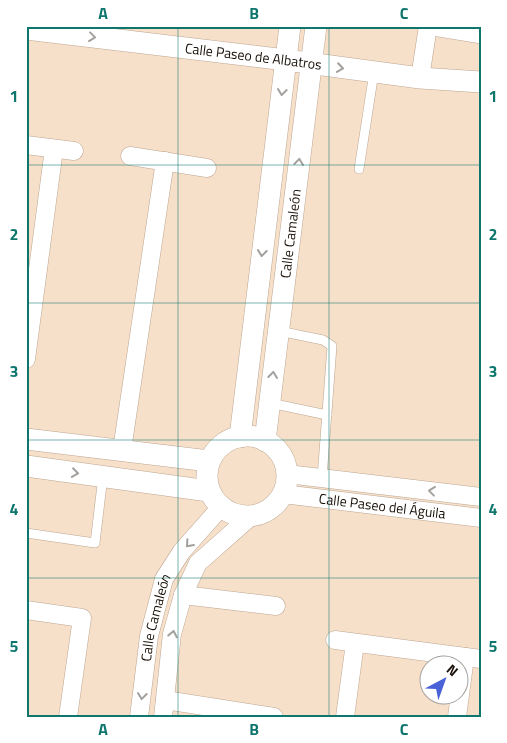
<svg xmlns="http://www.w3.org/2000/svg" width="507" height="743" viewBox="0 0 507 743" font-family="'Titillium Web',sans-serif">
<rect width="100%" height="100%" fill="#f7e0ca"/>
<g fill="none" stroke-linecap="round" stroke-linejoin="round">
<g stroke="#bca692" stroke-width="10">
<g id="service">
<polyline points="359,169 374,72"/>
<polyline points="279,331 323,340 332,346 322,478"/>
<polyline points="270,403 327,415"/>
<polyline points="26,533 95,543 103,476"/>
</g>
</g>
<g stroke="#bca692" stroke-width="19">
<g id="minor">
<polyline points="420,78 428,26"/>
<polyline points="26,145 74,151"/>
<polyline points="130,156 207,168"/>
<polyline points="26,359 54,149"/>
<polyline points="122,450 165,161"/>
<polyline points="287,474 481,497"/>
<path id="s1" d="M 283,494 L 481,518"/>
<polyline points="183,595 276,606"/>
<polyline points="26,610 82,618 68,717"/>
<polyline points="335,640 481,659"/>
<polyline points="165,700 274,717"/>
<path id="s2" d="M 139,717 L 149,636 L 164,579 L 182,551 L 221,507"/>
<polyline points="163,717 172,634 183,595 198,563 250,517"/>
<polyline points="345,717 355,643"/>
<polyline points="457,717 465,657"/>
</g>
</g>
<g stroke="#bca692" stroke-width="22">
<g id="tertiary">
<polyline points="438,26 481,33"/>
<path id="s3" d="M 26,29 L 286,60 L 420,78 L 481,82"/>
<circle cx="247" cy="476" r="40"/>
<polyline points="240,437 290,26"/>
<polyline points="26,439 209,461"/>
<path id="s4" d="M 265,441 L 316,26"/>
<polyline points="26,466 209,491"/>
</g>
</g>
<use href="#service" stroke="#fff" stroke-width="9"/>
<use href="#minor" stroke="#fff" stroke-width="18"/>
<use href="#tertiary" stroke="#fff" stroke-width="21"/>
</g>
<defs><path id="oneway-chevron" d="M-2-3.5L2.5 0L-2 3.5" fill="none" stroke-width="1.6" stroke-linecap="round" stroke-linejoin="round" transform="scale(1.25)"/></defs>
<g stroke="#a3a09d">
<use href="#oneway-chevron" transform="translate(92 37) rotate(7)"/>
<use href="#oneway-chevron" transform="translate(340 68) rotate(8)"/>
<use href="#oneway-chevron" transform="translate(282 92) rotate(97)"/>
<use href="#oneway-chevron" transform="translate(299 162) rotate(-83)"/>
<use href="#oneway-chevron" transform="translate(262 253) rotate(97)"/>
<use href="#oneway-chevron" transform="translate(273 375) rotate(-83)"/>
<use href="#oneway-chevron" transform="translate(75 473) rotate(8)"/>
<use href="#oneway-chevron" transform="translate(432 491) rotate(-173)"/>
<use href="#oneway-chevron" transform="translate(189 544) rotate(132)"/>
<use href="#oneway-chevron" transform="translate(173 634) rotate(-79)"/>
<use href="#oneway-chevron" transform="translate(142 696) rotate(97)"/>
</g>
<path fill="none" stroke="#0f766e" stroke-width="1" stroke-opacity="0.55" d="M 178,26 L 178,717M 329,26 L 329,717M 26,165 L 481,165M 26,303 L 481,303M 26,440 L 481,440M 26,578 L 481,578"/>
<g text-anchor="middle" stroke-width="4.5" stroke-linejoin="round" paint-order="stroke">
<g font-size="14" fill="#1a120a" stroke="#fff">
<text dy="5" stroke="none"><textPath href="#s3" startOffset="229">Calle Paseo de Albatros</textPath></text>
<text dy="5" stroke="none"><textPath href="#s4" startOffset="209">Calle Camaleón</textPath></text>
<text dy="5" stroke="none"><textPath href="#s1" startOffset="100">Calle Paseo del Águila</textPath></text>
<text dy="5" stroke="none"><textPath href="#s2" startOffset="101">Calle Camaleón</textPath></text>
</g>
</g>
<rect width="507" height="743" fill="none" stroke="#ffffff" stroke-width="55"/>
<g transform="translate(444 680) rotate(41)"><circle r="24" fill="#ffffff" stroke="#a3a09d"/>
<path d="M0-4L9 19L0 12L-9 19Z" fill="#4a62d7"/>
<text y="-8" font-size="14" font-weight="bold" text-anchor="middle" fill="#1a120a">N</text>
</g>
<rect x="28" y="28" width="452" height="688" fill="none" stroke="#0f766e" stroke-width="2"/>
<g font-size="16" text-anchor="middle" font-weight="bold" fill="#0f766e">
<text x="103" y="19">A</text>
<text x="254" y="19">B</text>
<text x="404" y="19">C</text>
<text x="14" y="102">1</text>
<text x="493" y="102">1</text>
<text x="14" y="240">2</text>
<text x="493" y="240">2</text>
<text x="14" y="377">3</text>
<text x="493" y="377">3</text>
<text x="14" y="515">4</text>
<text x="493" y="515">4</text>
<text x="14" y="652">5</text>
<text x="493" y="652">5</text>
<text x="103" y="735">A</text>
<text x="254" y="735">B</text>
<text x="404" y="735">C</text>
</g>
</svg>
